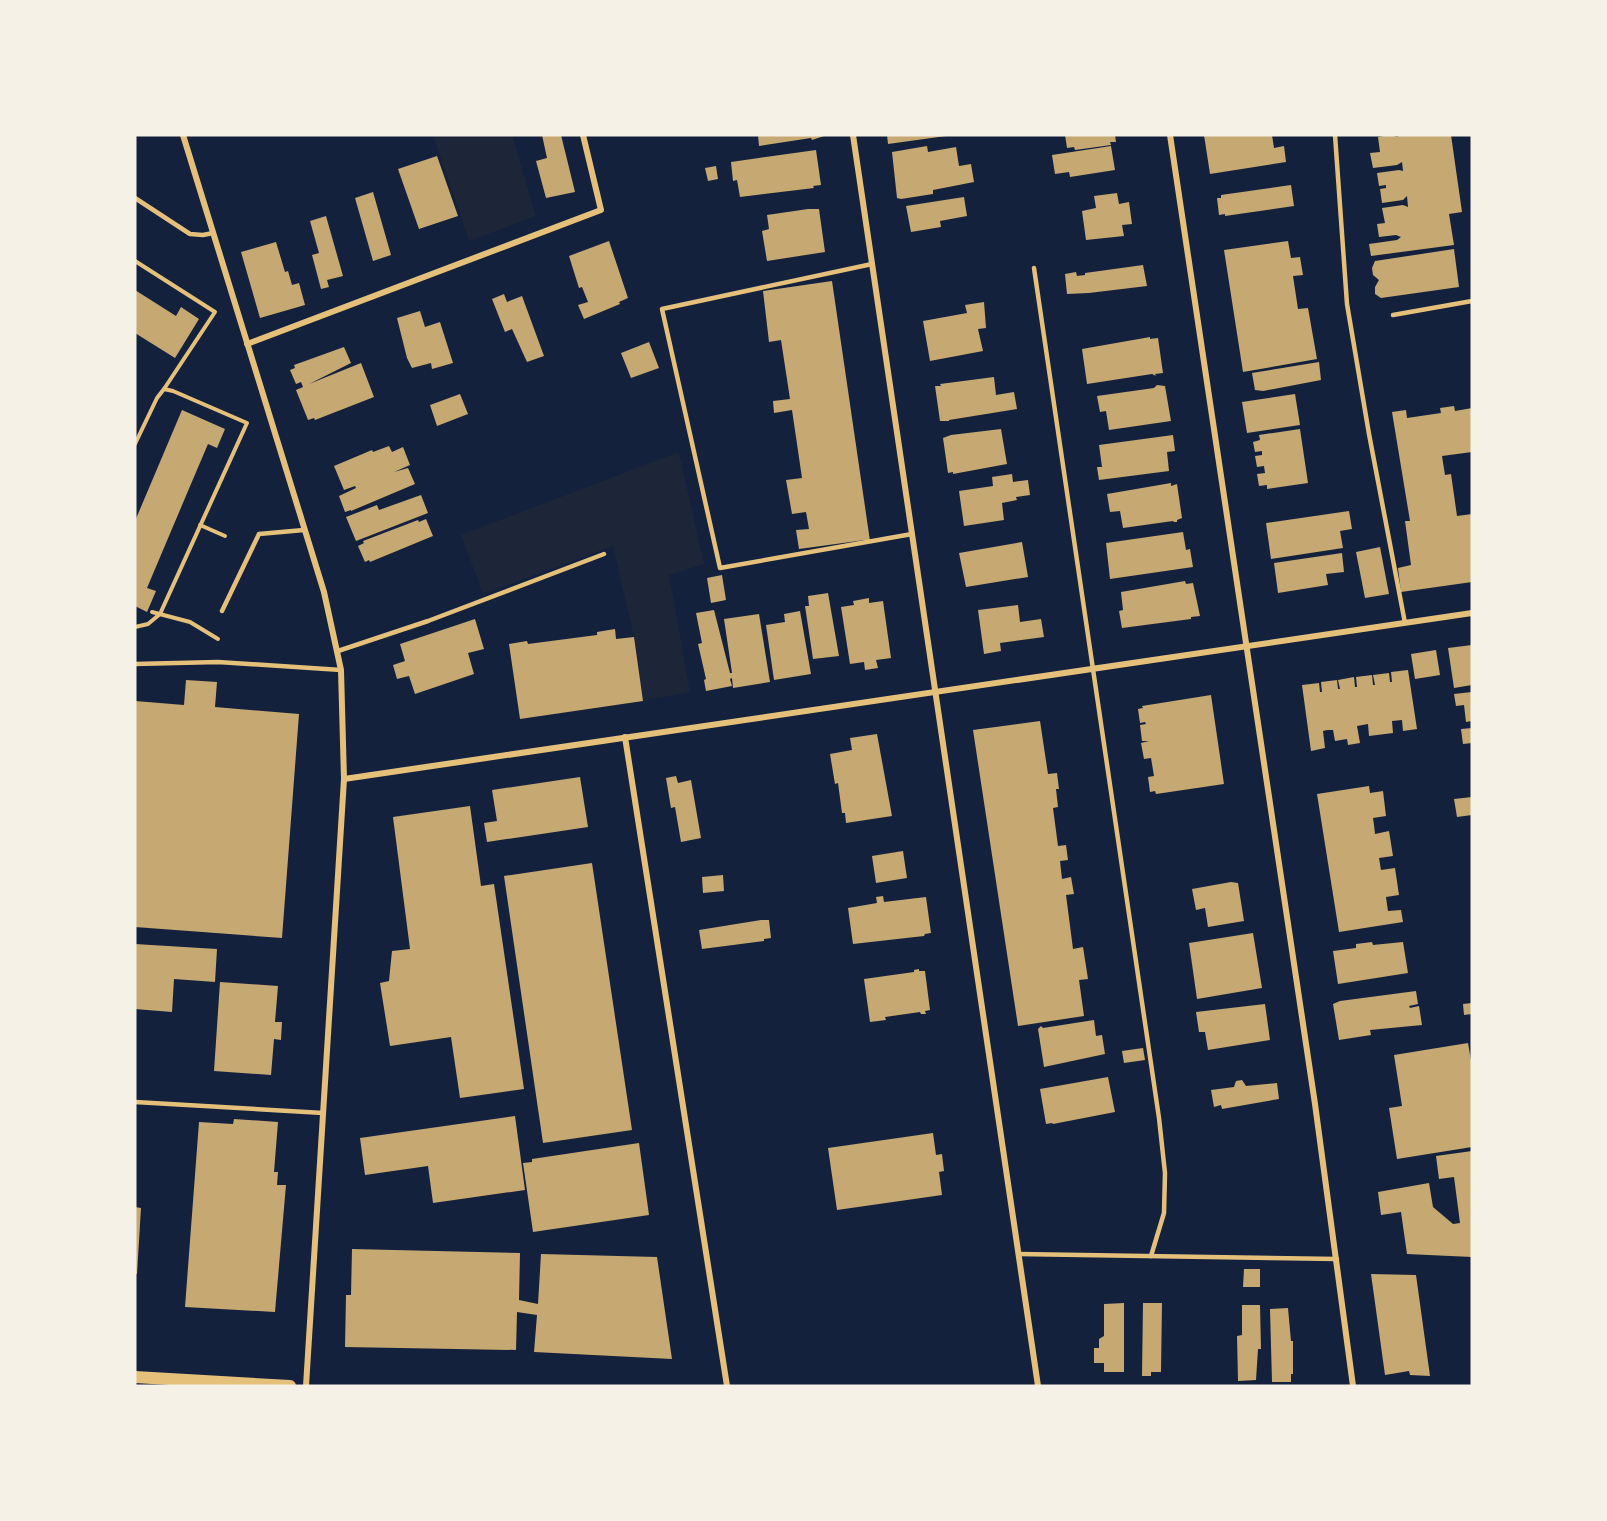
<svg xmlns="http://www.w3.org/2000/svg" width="1607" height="1521" viewBox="0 0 1607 1521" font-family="Inter,sans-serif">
<rect width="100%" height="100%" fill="#14213d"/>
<g fill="#1d2539">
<polygon points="433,135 512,135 536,216 469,241"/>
<polygon points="679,452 704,564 669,575 690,692 643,701 634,637 613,546 483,594 461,535"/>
</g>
<g fill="#c6a872">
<polygon points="542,135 561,135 575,192 546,198 536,161 547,158"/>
<polygon points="758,135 824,135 824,136 812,140 811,138 759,146"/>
<polygon points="887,135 946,135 946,136 888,144"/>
<polygon points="1065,135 1115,135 1116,142 1110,142 1111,145 1075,150 1074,147 1067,148"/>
<polygon points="1204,135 1272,135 1274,148 1284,146 1286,162 1210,174"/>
<polygon points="1389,135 1398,137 1397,135 1451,135 1462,212 1449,214 1454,245 1371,256 1369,244 1397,240 1401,237 1396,235 1379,237 1377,224 1385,223 1382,208 1403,205 1408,207 1407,196 1403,200 1382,203 1380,189 1386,188 1386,185 1379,186 1377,173 1399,170 1403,171 1402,162 1397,165 1373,168 1370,153 1380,152 1378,137"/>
<polygon points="927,146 928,152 956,147 959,166 971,164 974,182 933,190 933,194 901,199 897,198 892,152"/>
<polygon points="1111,146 1115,170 1070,177 1069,172 1055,174 1052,155"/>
<polygon points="816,150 821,185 813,186 814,188 740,197 737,180 733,181 731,162"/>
<polygon points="437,156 458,216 419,229 398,169"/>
<polygon points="716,166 718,179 708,181 705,168"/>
<polygon points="1291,185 1294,206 1225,216 1225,214 1219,215 1217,198 1221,198 1221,195"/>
<polygon points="373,192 391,255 373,261 355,198"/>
<polygon points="1117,193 1119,204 1129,202 1132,224 1122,225 1124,236 1086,240 1082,211 1096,208 1094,196"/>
<polygon points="964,197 967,216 940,221 941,227 911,232 906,206"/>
<polygon points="808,209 819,209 825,252 767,261 762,231 769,229 767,215"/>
<polygon points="326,216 343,276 327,280 329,287 321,289 312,255 319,253 310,221"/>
<polygon points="609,241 628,298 619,302 620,304 584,319 578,305 588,302 582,287 579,288 569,256"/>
<polygon points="1288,241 1291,258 1300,257 1303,275 1293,276 1298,309 1308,308 1317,359 1243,372 1224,250"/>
<polygon points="276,242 285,272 288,271 292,285 299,283 305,305 260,318 241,252"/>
<polygon points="1454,249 1459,287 1381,298 1375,294 1375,287 1379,280 1373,275 1372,268 1375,261"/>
<polygon points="1143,265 1147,286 1089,293 1067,294 1065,274 1076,272 1077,276 1085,275 1085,273"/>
<polygon points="832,281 870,541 866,541 865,540 799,549 796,530 809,529 806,512 792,514 786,480 802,478 792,410 774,413 773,401 790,399 781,340 769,342 763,291"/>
<polygon points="135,290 176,316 181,307 199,319 175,358 135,333"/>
<polygon points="504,294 507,302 522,296 544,356 527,362 512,329 505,332 492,299"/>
<polygon points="984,302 986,328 978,329 983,351 930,361 923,321 967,313 965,305"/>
<polygon points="420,311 425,327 440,322 453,363 432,369 431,363 412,368 407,358 397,318"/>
<polygon points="1150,337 1150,339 1158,338 1163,373 1155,374 1156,376 1152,374 1087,384 1082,349"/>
<polygon points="649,342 659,368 631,378 621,353"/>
<polygon points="344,347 351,363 309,384 361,363 374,397 315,420 314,418 308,420 296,390 303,387 301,382 296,384 290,370 295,368 294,365"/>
<polygon points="1319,362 1321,380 1263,391 1255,390 1252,373"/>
<polygon points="994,377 996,395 1014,392 1017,409 949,420 949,421 940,421 935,386 941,386 940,384"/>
<polygon points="1157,385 1165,386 1171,421 1109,430 1106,411 1100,412 1097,396 1154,388"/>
<polygon points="460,394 468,414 437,426 430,405"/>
<polygon points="1295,394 1300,425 1247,433 1242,402"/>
<polygon points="1454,406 1455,411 1472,408 1472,452 1442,456 1445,475 1451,474 1457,516 1472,514 1472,582 1401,592 1398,568 1411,565 1405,521 1410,521 1392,412 1406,410 1407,418 1441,413 1440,408"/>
<polygon points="182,410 225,429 217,448 208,444 188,491 147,588 156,591 147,612 135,606 135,521"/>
<polygon points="1001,429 1007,464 953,474 953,472 948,473 943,438 951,435"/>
<polygon points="1300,429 1308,483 1267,489 1267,485 1259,486 1257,474 1265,473 1264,466 1257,467 1255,456 1262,455 1262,451 1255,452 1253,442 1260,440 1259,435"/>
<polygon points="1173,435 1175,451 1167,452 1169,471 1099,480 1097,467 1102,467 1099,445"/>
<polygon points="389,446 392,452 403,447 410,465 394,472 408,468 415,484 351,511 351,510 345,512 339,496 356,488 355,486 344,490 334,466 372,450 373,452"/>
<polygon points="1012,474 1013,482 1028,480 1030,495 1016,497 1017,500 1002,503 1004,520 964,526 959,491 993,486 992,477"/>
<polygon points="1171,483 1171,486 1177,484 1182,518 1177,520 1177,522 1174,522 1173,521 1123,528 1120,511 1110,512 1107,494"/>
<polygon points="421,495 428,513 356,541 346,517 377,505 379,510"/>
<polygon points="1349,511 1352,529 1340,531 1343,548 1271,559 1266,523"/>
<polygon points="426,519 433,536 370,562 369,560 365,562 358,546 364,543 363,541 418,520 419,522"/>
<polygon points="1183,532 1186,550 1190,549 1193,567 1110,579 1106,543"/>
<polygon points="1022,542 1028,577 966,587 959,553"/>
<polygon points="1380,547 1389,594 1365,598 1356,552"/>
<polygon points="1342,553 1344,572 1326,574 1328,585 1278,593 1274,563"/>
<polygon points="722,575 726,600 711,603 707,578"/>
<polygon points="1185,581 1186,584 1193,583 1200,616 1191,617 1191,619 1122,628 1119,611 1123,610 1121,592"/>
<polygon points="828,593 839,656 813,659 805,606 809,606 808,596"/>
<polygon points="869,598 869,603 883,601 891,658 876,660 878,668 865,670 864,662 850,664 841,607 854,605 853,601"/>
<polygon points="1018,605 1020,622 1041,619 1044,637 1000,643 1001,651 984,654 978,610"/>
<polygon points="714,610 731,677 730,673 732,673 724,619 759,614 770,682 733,688 732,678 730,679 732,686 706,691 704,680 706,679 698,644 702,643 696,613"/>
<polygon points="800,611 811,674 774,680 766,625 785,622 784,614"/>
<polygon points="475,619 484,649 468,653 474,674 415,694 409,676 397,679 393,665 405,661 400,644"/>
<polygon points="615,629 616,639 634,637 643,701 520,719 509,644 527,641 528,644 597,635 597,632"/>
<polygon points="1472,645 1472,685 1454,688 1448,648"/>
<polygon points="1436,650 1440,675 1415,679 1411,654"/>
<polygon points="1408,670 1417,729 1403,731 1402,720 1392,721 1393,733 1369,736 1368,724 1357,726 1360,743 1348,745 1347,739 1335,741 1333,730 1327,730 1323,731 1325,748 1311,751 1302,685 1319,683 1320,692 1322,692 1321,682 1337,680 1338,689 1340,689 1338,680 1354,677 1355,687 1357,687 1356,677 1372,675 1373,685 1375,685 1373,675 1389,673 1390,682 1392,682 1391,672"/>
<polygon points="186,680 217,682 215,707 299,714 282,938 135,927 135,701 184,705"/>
<polygon points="1472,692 1472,721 1466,722 1464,705 1456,706 1454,694"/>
<polygon points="1211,695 1224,784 1156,794 1155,791 1150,792 1148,777 1154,776 1151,758 1144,759 1141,743 1149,741 1142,741 1140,725 1146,724 1145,722 1140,723 1138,709 1143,708 1142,706"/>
<polygon points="1040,721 1048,774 1057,773 1059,789 1056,789 1058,807 1053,808 1058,846 1066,845 1068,860 1060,861 1062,879 1071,877 1074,894 1066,895 1073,949 1083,947 1088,979 1079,980 1084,1016 1018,1026 973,730"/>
<polygon points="1472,728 1472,743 1463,744 1461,729"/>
<polygon points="877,734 892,816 846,823 845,813 842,813 838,783 835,784 830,754 852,750 850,738"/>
<polygon points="676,776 678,783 691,780 701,838 681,842 675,807 671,808 666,778"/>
<polygon points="580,777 588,827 487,842 484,823 497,821 492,790"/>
<polygon points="1369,786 1370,793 1383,791 1386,816 1373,818 1374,825 1375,834 1389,831 1393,856 1379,858 1381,870 1395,868 1399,895 1386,897 1388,911 1401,910 1403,922 1339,932 1317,794"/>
<polygon points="1472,797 1472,815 1457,817 1454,799"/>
<polygon points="470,806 481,886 494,884 524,1089 460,1098 451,1037 390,1046 380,983 389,981 392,951 410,949 393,817"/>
<polygon points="903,851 907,878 876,883 872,856"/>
<polygon points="592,863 632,1130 543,1143 504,876"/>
<polygon points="723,875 724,891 703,893 702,877"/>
<polygon points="1231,882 1238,883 1244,921 1208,927 1205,908 1196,910 1192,889"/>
<polygon points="883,896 884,902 926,897 931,933 925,934 924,936 853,944 848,908 877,903 876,897"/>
<polygon points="761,920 769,920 771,938 764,939 764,941 702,949 699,930"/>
<polygon points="1253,933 1262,988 1197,999 1189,943"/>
<polygon points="1372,942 1373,945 1403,942 1408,973 1338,984 1333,951 1356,948 1356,944"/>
<polygon points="135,944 217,949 215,982 174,979 172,1012 135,1009"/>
<polygon points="919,969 919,971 925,971 930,1010 925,1011 926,1014 921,1014 920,1012 885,1017 886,1020 870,1022 864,979 914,972 914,970"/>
<polygon points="220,982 278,986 275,1022 282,1022 281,1040 274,1039 271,1075 214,1071"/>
<polygon points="1416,991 1418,1004 1409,1006 1410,1008 1419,1006 1422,1025 1370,1030 1371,1035 1339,1040 1333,1004 1340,1001"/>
<polygon points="1472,1003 1472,1014 1464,1015 1463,1004"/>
<polygon points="1265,1004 1270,1040 1208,1050 1205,1032 1199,1032 1196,1012"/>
<polygon points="1094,1020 1096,1036 1102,1035 1105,1054 1044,1067 1038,1029 1041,1026 1043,1028"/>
<polygon points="1468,1043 1472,1066 1472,1147 1397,1159 1389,1108 1402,1106 1394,1055"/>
<polygon points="1143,1048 1145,1060 1124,1063 1122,1051"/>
<polygon points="1108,1077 1115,1112 1053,1124 1052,1123 1046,1124 1040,1089"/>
<polygon points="1242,1080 1246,1086 1277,1083 1279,1099 1222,1109 1221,1105 1214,1107 1211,1090 1234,1087 1236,1081"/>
<polygon points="515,1116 525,1190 433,1203 428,1166 365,1175 360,1138"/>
<polygon points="234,1119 278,1122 274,1172 278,1172 277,1185 286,1185 275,1312 185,1307 199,1122 233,1124"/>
<polygon points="933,1133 936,1155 942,1154 944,1171 939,1172 942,1195 837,1210 828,1148"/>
<polygon points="639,1143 649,1215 533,1232 523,1163 532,1162 532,1159"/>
<polygon points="1472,1151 1472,1257 1407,1254 1401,1212 1381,1215 1378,1192 1429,1183 1433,1207 1453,1224 1460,1223 1454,1177 1439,1179 1436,1156"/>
<polygon points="135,1207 141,1208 137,1274 135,1274"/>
<polygon points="352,1249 520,1253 519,1300 538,1304 541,1254 657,1257 672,1359 534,1352 537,1315 517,1312 516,1350 345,1347 346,1295 351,1295"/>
<polygon points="1244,1269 1260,1269 1260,1287 1243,1287"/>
<polygon points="1371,1274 1416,1275 1430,1376 1410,1375 1409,1371 1385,1375"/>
<polygon points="1124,1303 1124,1372 1104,1372 1104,1363 1094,1363 1094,1348 1099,1348 1099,1339 1104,1336 1104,1304"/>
<polygon points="1143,1303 1162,1303 1161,1372 1151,1372 1151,1376 1142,1376"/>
<polygon points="1242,1305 1260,1305 1261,1349 1258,1349 1256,1380 1238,1381 1237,1336 1242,1335"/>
<polygon points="1288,1308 1291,1341 1293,1341 1293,1374 1291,1374 1291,1382 1272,1382 1270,1309"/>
</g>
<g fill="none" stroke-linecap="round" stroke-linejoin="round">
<g stroke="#e5c07b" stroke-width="4">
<polyline points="135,261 215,312 164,389"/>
<polyline points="135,444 157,398 164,389 173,391 247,423 160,614 148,624 135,627"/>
<polyline points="200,525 225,536"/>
<polyline points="152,612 190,622 218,639"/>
</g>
<g stroke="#e5c07b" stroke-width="4.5">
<polyline points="1335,135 1347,304 1369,434 1405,623"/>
<polyline points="135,198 190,234 203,235 213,233"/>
<polyline points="872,264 662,309 720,568 912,534"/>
<polyline points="1034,268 1159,1118 1165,1173 1164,1213 1151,1256"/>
<polyline points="1393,315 1472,301"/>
<polyline points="222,611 259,534 304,530"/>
<polyline points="338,651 428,621 604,554"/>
<polyline points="135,664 218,662 341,670"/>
<polyline points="135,1102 323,1113"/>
<polyline points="1018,1254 1337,1259"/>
</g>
<g stroke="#e5c07b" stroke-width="6">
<polyline points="183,135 324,592 341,670 344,779 306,1386"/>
<polyline points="853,135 1038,1386"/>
<polyline points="1170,135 1315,1104 1353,1386"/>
<polyline points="247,344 601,210 583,135"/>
<polyline points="625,737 727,1386"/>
<polyline points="344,779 1472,613"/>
</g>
<polyline stroke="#e5c07b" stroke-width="12" points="135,1377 290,1386"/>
</g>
<rect width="1607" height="1521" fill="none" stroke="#f6f1e7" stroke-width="273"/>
</svg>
